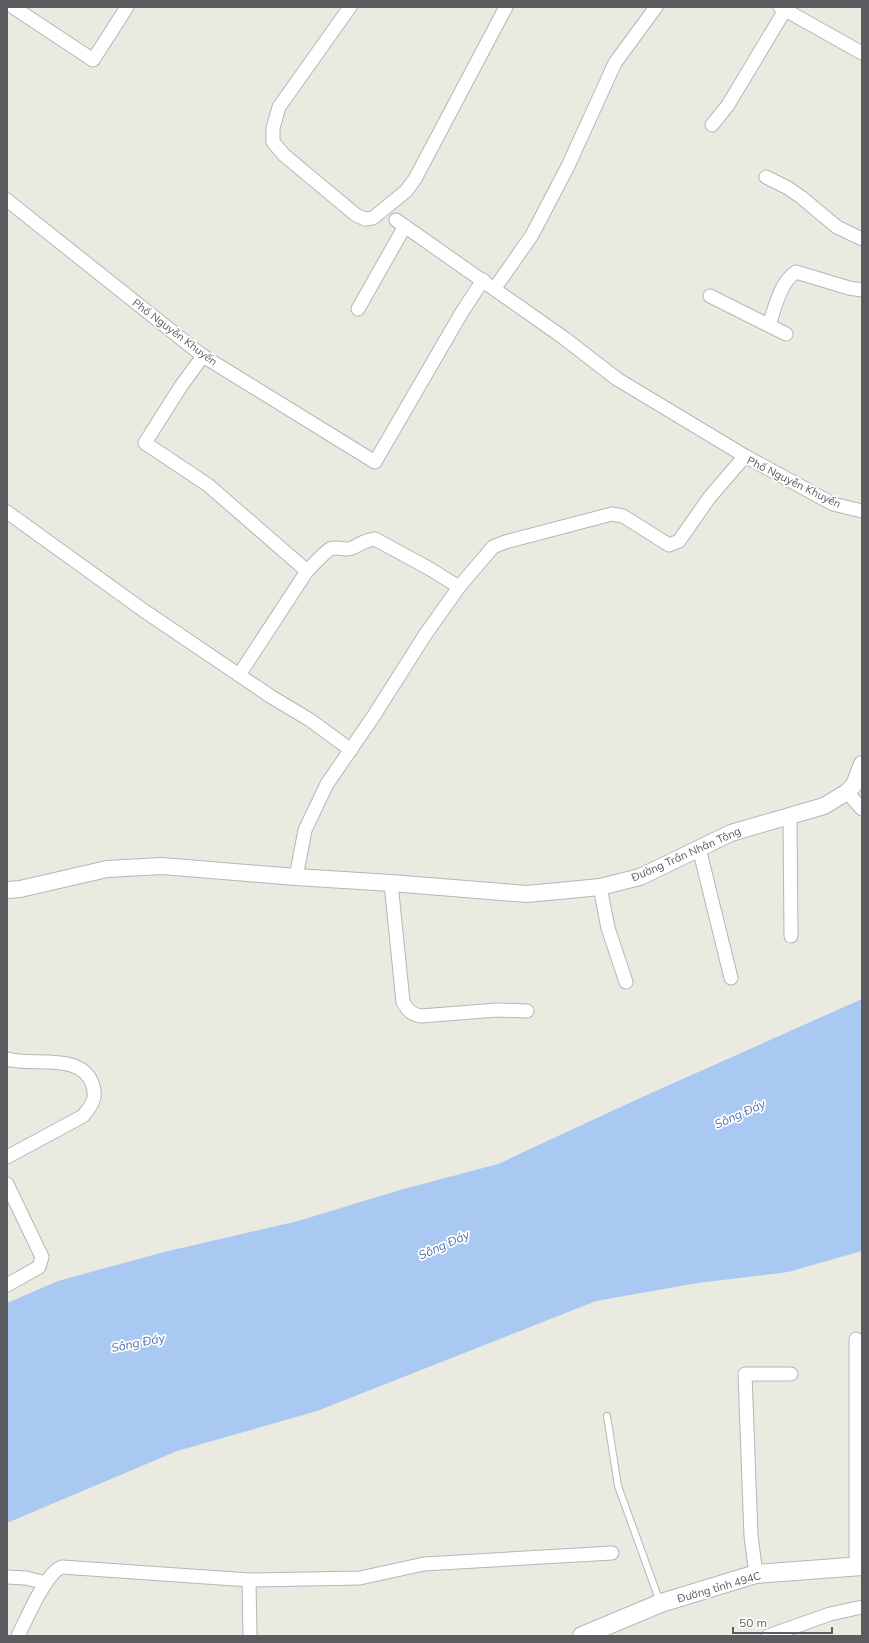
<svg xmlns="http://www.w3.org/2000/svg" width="869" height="1643" viewBox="0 0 869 1643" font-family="Mulish,sans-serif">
<rect width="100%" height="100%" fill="#eaeae1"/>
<polygon fill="#a9c9f3" points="862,999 862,1251 788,1272 698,1283 596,1301 317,1411 177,1451 7,1523 7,1303 58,1281 164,1252 298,1221 400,1190 498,1164 640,1098"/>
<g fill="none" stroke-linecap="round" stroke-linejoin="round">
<g stroke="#b4b6ba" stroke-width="8">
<polyline id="service" points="607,1416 618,1486 660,1602"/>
</g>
<g stroke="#b4b6ba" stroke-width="15">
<g id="minor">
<polyline points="13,7 93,60 127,7"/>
<polyline points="350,7 279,107 273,128 273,142 284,155 356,215 365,219 373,218 406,191 415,179 506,7"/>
<polyline points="780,7 862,53"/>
<polyline points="712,125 728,105 785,10"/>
<polyline points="766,177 788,188 801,197 837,227 862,239"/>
<polyline points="7,200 203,356 375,462 462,312 483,280"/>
<polyline points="396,220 564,338 617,379 745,456 833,504 862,511"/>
<polyline points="495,288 532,235 568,166 615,63 656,7"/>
<polyline points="710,296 786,334"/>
<polyline points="358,309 405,226"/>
<path d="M 769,325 C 775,308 780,282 796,272 L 849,288 L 862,290"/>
<polyline points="203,356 181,386 145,443 208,485 307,571 239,675"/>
<polyline points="7,512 143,610 270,696 310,720 351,750"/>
<path d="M 307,571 C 311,567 326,551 330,549 C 337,546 345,551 352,548 C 361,544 365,540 375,539 L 430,569 L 459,587"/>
<polyline points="847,792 862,809"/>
<polyline points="790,816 791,936"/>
<polyline points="699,848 731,978"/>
<polyline points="296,877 305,830 327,784 373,717 425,635 459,587 493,547 505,542 612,514 623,516 669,545 679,541 709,498 745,456"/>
<path d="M 391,883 L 403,1002 C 407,1010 412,1015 421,1016 L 497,1010 L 527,1011"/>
<polyline points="600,887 608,928 626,982"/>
<path d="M 7,1059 C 32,1067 83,1051 93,1086 C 97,1099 91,1106 83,1116 L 7,1157"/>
<polyline points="7,1184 42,1257 39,1267 7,1285"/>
<polyline points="856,1339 856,1566"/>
<polyline points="756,1574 751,1536 745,1374 791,1374"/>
<polyline points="7,1577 26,1578 46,1583"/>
<polyline points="249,1580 250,1636"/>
<path d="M 18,1636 C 26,1620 46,1572 62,1567 L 249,1580 L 360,1578 L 424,1564 L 612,1553"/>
<polyline points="768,1636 830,1614 862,1607"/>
</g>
</g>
<g stroke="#b4b6ba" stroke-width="18">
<polyline id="tertiary" points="7,890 20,889 107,869 162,866 296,877 391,883 527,894 600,887 640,877 731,833 824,806 847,792 854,785 862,764"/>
</g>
<g stroke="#b5b6bc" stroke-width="20">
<polyline id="secondary" points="582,1636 661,1603 756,1574 862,1566"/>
</g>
<use href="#service" stroke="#fff" stroke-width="6"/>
<use href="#minor" stroke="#fff" stroke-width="13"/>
<use href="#tertiary" stroke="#fff" stroke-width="16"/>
<use href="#secondary" stroke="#fff" stroke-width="18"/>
</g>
<g text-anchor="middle" stroke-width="3.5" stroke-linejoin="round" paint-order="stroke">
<g font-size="11" fill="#5a5c60" stroke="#fff">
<text transform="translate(175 332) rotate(37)" y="4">Phố Nguyễn Khuyến</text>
<text transform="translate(794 482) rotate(26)" y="4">Phố Nguyễn Khuyến</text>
<text transform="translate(686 854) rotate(-24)" y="4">Đường Trần Nhân Tông</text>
<text transform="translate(719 1587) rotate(-16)" y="4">Đường tỉnh 494C</text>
</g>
<g font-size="12" font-style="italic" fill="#5072b2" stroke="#fff">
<text transform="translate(740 1114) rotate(-24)" y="4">Sông Đáy</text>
<text transform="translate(444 1245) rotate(-24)" y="4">Sông Đáy</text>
<text transform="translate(138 1343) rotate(-11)" y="4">Sông Đáy</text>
</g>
</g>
<rect width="869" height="1643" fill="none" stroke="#5a5c60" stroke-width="16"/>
<path d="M733 1627v6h99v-6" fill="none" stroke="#5a5c60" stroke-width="2"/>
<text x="739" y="1627" font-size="12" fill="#5a5c60" stroke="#ffffff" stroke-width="3" paint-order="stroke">50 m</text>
</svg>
